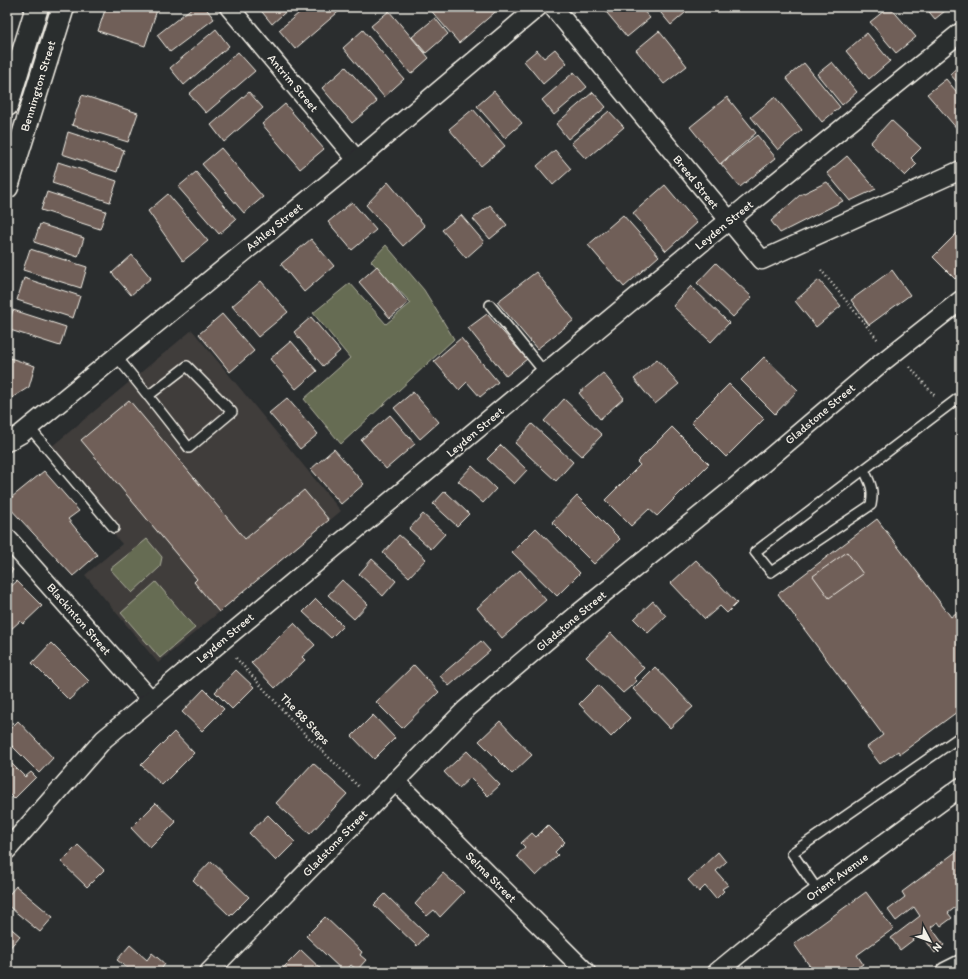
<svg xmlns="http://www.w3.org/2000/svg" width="968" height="979" viewBox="0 0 968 979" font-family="Itim,sans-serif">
<rect width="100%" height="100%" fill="#2a2d2e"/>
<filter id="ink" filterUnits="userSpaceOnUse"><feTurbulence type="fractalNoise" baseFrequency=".025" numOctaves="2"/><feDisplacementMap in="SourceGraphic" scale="8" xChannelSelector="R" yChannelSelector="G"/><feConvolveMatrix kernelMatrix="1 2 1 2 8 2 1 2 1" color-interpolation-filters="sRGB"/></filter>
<g filter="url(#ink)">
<polygon fill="#3f3c3b" points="192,330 341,511 158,663 85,575 122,544 45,452"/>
<g fill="#666c52" stroke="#adae9d">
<polygon points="386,245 424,290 454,339 341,444 304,399 350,358 313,313 350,283 386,324 411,303 371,261"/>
<polygon points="147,539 162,557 160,567 132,593 110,569"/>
<polygon points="156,582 195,628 160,658 121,613"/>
</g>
<g fill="#705e58" stroke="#f4f1e8">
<polygon points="106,7 158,7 145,46 98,31"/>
<polygon points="193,7 205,7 214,19 170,52 157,35"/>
<polygon points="258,7 291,7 272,24"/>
<polygon points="306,7 344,7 295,49 279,30"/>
<polygon points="428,7 501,7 459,43"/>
<polygon points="602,7 640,7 650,18 627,37"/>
<polygon points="656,7 692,7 671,25"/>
<polygon points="889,7 890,7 916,37 896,53 870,22"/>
<polygon points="925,7 950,7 935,19"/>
<polygon points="389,11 429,58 411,74 371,26"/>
<polygon points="435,18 448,34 426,53 412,37"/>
<polygon points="216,29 229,46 184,85 170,68"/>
<polygon points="363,30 404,79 384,97 343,48"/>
<polygon points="659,31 687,66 664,84 636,50"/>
<polygon points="867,33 890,61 869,79 846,51"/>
<polygon points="555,49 567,63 543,84 524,61 537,50 544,58"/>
<polygon points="238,52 255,71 206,113 189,94"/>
<polygon points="832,62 857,92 842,105 817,74"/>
<polygon points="804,63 840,107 822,122 786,78"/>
<polygon points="961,64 961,87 950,74"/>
<polygon points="346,67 377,102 352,123 322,88"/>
<polygon points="574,72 587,87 554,115 542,100"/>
<polygon points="946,79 961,97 961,129 959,131 927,94"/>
<polygon points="494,91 522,123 505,138 477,106"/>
<polygon points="249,92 263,108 224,142 211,125"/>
<polygon points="593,92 606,107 568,139 556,124"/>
<polygon points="82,95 138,113 128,142 72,125"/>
<polygon points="727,97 756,133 720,164 690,127"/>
<polygon points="775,97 802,130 778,150 751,117"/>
<polygon points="285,104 324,149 300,169 262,124"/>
<polygon points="473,109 505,146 481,166 449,129"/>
<polygon points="609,111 624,127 586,159 571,143"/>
<polygon points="891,120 921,148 911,158 917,164 905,176 870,143"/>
<polygon points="68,132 124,150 117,172 62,154"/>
<polygon points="757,135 776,158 740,187 721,164"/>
<polygon points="221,148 263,197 244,213 202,164"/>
<polygon points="555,150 571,169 553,185 537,166"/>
<polygon points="847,156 876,189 850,201 827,173"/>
<polygon points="58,162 117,181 110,202 52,183"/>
<polygon points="196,172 236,219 219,234 178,187"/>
<polygon points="388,182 425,226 403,246 366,205"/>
<polygon points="827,182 843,201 780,233 771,221 800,195"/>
<polygon points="665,185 697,223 666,251 633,213"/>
<polygon points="47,192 106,211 100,229 41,210"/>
<polygon points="168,194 208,241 183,261 148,211"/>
<polygon points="352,202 376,230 352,250 328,222"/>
<polygon points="490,205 507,225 490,239 473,219"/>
<polygon points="461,215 484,242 466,258 442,230"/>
<polygon points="623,215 659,256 624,287 588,245"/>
<polygon points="40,224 84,238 78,257 34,242"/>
<polygon points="961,229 961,273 955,279 933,257"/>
<polygon points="311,239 334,266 304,292 281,264"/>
<polygon points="30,249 87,267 81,288 23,270"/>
<polygon points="132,255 151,278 131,295 112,273"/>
<polygon points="716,263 752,297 733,317 697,283"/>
<polygon points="377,266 408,303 390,318 359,282"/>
<polygon points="892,270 910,295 869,325 851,300"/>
<polygon points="536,272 574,320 537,349 497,302"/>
<polygon points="24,278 80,296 73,318 17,300"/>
<polygon points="819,280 841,306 816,327 795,301"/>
<polygon points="261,281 288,312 258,337 232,306"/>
<polygon points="691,286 729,323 711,342 673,306"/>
<polygon points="13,310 66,327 60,346 7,329"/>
<polygon points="222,314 254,351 230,372 199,334"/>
<polygon points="487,314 527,359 506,376 468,328"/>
<polygon points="311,317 340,351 323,366 294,332"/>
<polygon points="461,338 498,382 480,397 467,382 459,390 434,361"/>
<polygon points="291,341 317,371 296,389 270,359"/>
<polygon points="7,357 35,366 29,387 7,401"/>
<polygon points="764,357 798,390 775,414 741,380"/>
<polygon points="657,359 679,384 655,404 634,379"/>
<polygon points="603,373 624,398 600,419 579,393"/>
<polygon points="729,384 764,419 726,457 691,422"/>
<polygon points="413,392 439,422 420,439 394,408"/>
<polygon points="287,398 318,434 300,449 269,413"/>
<polygon points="564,399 602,435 582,456 544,421"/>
<polygon points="129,400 245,539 304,490 329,520 219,612 194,582 197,579 81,440"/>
<polygon points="390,415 415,444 386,469 361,440"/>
<polygon points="532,424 573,462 556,481 515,443"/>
<polygon points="672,427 709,464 657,516 649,509 631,526 605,500 640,465 637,462"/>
<polygon points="501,445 527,470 514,484 487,459"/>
<polygon points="334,449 364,484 341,504 311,469"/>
<polygon points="472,466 496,489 483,503 458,481"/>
<polygon points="44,471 79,511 68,519 97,555 73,576 7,505 7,501"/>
<polygon points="445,491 469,514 457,526 433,504"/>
<polygon points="577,496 620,539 594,564 552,522"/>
<polygon points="423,514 445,534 431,549 409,529"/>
<polygon points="877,519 951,617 961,609 961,709 900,754 898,751 880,764 867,747 883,735 778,594"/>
<polygon points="536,528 580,573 557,596 512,552"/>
<polygon points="399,535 426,559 409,577 383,553"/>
<polygon points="847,552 863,574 829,598 813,576"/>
<polygon points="372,559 396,581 383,596 359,574"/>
<polygon points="696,560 737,603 727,613 720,606 705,619 671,583"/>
<polygon points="7,564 13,570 7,577"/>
<polygon points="520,570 546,600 502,638 477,608"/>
<polygon points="342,580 368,604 354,619 328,595"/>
<polygon points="17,581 42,606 23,624 20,621 9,631 7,629 7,590"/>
<polygon points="316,599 343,626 331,638 303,612"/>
<polygon points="653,601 666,616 648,633 634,619"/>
<polygon points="294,623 315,645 302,657 305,660 275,688 251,663"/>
<polygon points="611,633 644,668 634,678 637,681 623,693 586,657"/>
<polygon points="481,641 490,651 449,686 440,676"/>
<polygon points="51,643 89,681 69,700 32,663"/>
<polygon points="414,665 439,692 402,728 376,702"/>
<polygon points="655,667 693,707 670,728 633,689"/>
<polygon points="236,670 254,687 232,709 215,692"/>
<polygon points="598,685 630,718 611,737 579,704"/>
<polygon points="204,689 224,709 202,731 182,712"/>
<polygon points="373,715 395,738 374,759 352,736"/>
<polygon points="18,721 53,758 39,773 7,741 7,732"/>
<polygon points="500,721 532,755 512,774 479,741"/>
<polygon points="174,732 194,753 162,785 141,765"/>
<polygon points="467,751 500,785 488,796 470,778 459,788 444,772"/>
<polygon points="7,759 25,777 31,772 36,777 14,799 7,792"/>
<polygon points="313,763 347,794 310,834 276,803"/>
<polygon points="156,803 176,822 150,848 131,828"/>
<polygon points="268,815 295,842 276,861 249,833"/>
<polygon points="548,825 565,842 555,852 558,855 536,876 517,856 525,847 521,843 532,833 536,837"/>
<polygon points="78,845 104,870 87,887 61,862"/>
<polygon points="961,848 961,903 948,913 952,918 941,926 938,922 931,927 944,945 935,953 921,934 900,950 891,938 920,916 914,907 896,921 888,910 905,897 902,892"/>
<polygon points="718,852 726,862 716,871 728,885 722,889 724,891 716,899 705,886 699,892 688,880"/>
<polygon points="211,861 249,897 230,916 193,880"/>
<polygon points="443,873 464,892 440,917 434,910 427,916 415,904"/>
<polygon points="16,886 53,917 40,932 7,905 7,897"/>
<polygon points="866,892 893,929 857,955 863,964 852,972 838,972 837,970 833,972 814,972 794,944"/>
<polygon points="385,894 427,935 417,946 374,905"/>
<polygon points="325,917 362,952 360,955 366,960 357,970 351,965 344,972 306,936"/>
<polygon points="7,925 20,936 7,951"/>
<polygon points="130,945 147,960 152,953 165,964 160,971 161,972 132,972 117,960"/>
<polygon points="301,950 324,972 285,972 282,969"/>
<polygon points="545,966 552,972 540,972"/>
</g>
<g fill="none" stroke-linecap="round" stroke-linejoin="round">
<g stroke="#f4f1e8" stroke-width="12">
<g id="lane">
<polyline points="490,305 545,373"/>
<path d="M 116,356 C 141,386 165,417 189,448 L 232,412 L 187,366 L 148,396"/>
<polyline points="29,427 114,528"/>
<path d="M 864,470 C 871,484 874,490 871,505 L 771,572 L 755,552 L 961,396"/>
<polyline points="818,891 792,853 961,736"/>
</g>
</g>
<g stroke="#f4f1e8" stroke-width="21">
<g id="street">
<polyline points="229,7 357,160"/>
<polyline points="553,7 762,260 961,170"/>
<polyline points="7,442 21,434 357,160 538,7"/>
<polyline points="7,538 151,700"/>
<polyline points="395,781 586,972"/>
<polyline points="7,850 104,739 711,235 961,32"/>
<polyline points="209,972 465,710 579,613 734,488 880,364 961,300"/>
<polyline points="717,972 789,913 961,787"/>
<polyline points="945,972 961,964"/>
</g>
</g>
<g stroke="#f4f1e8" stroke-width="25">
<g id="secondary">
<polyline points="7,105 37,7"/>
<polyline points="7,187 63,7"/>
</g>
</g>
<g stroke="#f4f1e8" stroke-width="2.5" stroke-dasharray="1 3" stroke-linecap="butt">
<polyline points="821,270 878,340"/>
<polyline points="910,367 935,396"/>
<polyline points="956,419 961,424"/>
<polyline points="236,658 298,727 360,788"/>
</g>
<use href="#lane" stroke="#2a2d2e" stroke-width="9"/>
<use href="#street" stroke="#2a2d2e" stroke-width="18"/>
<use href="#secondary" stroke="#2a2d2e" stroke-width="22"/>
</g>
</g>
<g text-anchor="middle" stroke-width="3" stroke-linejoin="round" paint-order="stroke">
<g font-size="12" fill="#f4f1e8" stroke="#2a2d2e">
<text transform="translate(293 83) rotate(50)" y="4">Antrim Street</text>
<text transform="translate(38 86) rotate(-73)" y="4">Bennington Street</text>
<text transform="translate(696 182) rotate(51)" y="4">Breed Street</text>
<text transform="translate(724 225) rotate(-39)" y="4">Leyden Street</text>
<text transform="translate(274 227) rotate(-39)" y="4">Ashley Street</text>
<text transform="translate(820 414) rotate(-40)" y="4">Gladstone Street</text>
<text transform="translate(475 432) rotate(-40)" y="4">Leyden Street</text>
<text transform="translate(79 619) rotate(49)" y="4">Blackinton Street</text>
<text transform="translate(571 621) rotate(-40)" y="4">Gladstone Street</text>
<text transform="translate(225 638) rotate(-40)" y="4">Leyden Street</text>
<text transform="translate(305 719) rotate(46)" y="4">The 88 Steps</text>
<text transform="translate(335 843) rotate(-46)" y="4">Gladstone Street</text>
<text transform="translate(491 877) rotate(45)" y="4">Selma Street</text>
<text transform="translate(837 877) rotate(-36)" y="4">Orient Avenue</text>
</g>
</g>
<rect width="968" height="979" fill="none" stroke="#2a2d2e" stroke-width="24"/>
<rect x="12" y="12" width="944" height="955" fill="none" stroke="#f4f1e8" stroke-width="1.5" filter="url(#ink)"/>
<g transform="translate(930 941) rotate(131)" stroke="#2a2d2e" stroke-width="3" paint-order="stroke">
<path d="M0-3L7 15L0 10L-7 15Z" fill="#f4f1e8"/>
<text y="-6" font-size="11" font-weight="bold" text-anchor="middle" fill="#f4f1e8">N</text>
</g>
</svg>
